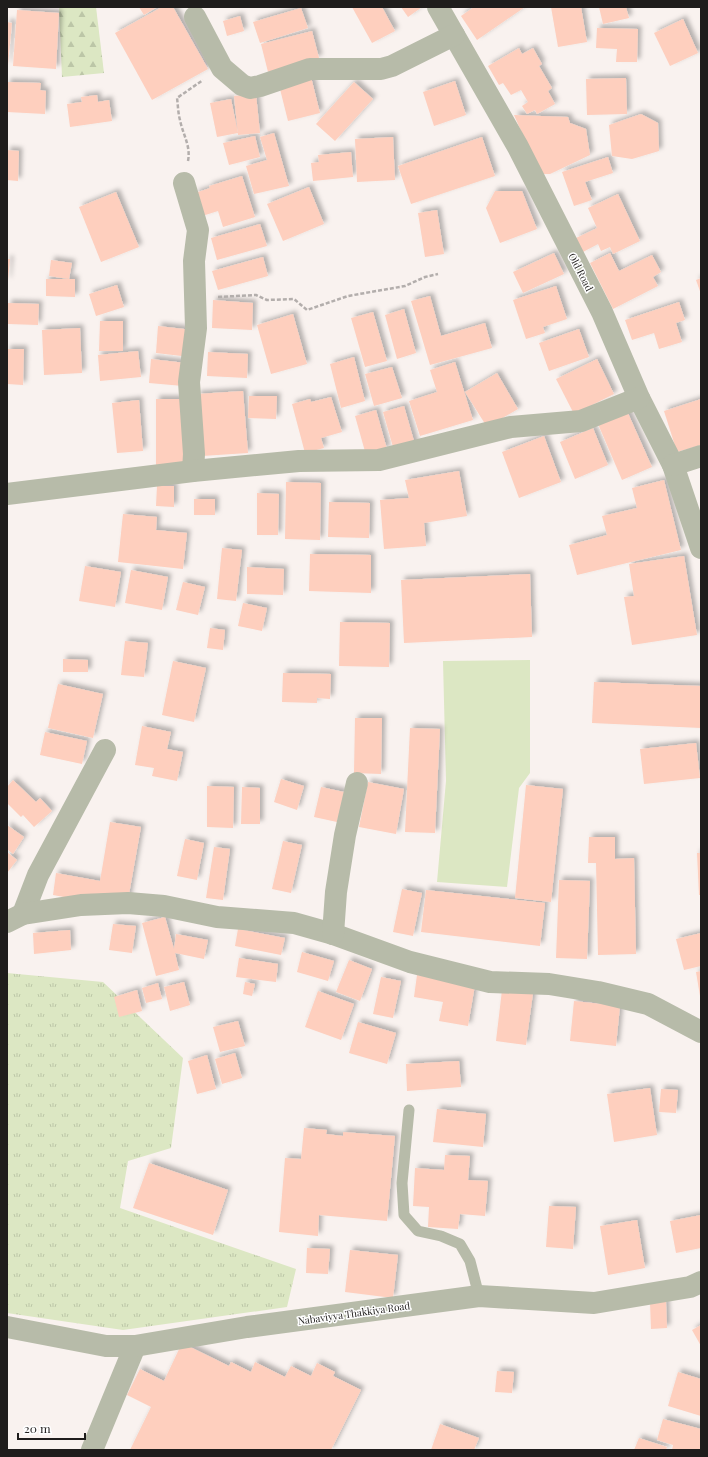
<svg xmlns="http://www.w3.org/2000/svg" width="708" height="1457" viewBox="0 0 708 1457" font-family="'Playfair Display',serif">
<defs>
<pattern id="grass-tufts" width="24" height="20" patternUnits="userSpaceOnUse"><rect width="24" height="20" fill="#dce7c3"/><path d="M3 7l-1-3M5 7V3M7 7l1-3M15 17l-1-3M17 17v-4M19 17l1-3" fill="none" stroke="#bcc6a7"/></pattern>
<pattern id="forest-firs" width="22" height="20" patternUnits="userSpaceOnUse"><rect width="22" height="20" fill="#dce7c3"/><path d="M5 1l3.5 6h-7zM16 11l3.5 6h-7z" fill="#bcc6a7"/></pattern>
<filter id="shadow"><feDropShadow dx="3.5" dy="-3.5" stdDeviation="2" flood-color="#0004"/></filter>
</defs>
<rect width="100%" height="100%" fill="#f9f2ef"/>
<polygon fill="url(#grass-tufts)" points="7,973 103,982 183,1058 171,1148 128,1161 120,1208 296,1269 287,1307 123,1330 7,1313"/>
<polygon fill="url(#forest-firs)" points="59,7 96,7 104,73 62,77"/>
<polygon fill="#dce7c3" points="530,660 530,773 519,788 507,887 437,882 446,781 443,661"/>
<g fill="#fecfbe" filter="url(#shadow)">
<polygon points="139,7 157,7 144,15"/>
<polygon points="162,7 173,7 208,69 152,100 115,33"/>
<polygon points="352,7 382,7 395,31 372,43"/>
<polygon points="401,7 422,7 408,17"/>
<polygon points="474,7 525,7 477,40 461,16"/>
<polygon points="551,7 581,7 587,42 558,47"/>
<polygon points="599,7 626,7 629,18 603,24"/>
<polygon points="301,8 308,28 260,43 253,22"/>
<polygon points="17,10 59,13 56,69 13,66"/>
<polygon points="240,16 244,31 227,36 223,21"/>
<polygon points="683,19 698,53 670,66 654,33"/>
<polygon points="7,22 12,23 8,65 7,65"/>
<polygon points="597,28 638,29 637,62 616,62 617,49 596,48"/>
<polygon points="312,31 319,58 268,72 261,44"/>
<polygon points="519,48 522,54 533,48 542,64 539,66 552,88 548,91 555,104 537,114 535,110 527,114 522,106 528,102 521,90 511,95 503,83 499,85 488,66"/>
<polygon points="311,77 320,113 288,121 279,85"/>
<polygon points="626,78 627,114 587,115 586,79"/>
<polygon points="455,81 466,115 434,126 423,92"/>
<polygon points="7,82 41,83 40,90 46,91 45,114 7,112"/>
<polygon points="354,82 373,99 335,141 316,124"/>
<polygon points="256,94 260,133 238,135 234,96"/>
<polygon points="97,95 98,102 109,100 112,121 70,127 67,104 82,102 81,97"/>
<polygon points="231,99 238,133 217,137 210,103"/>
<polygon points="641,114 658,123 659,151 632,159 612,156 609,125"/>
<polygon points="514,115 568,117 570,123 586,129 590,155 550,174 540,174"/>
<polygon points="274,133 289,186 254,194 246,166 267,160 260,137"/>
<polygon points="255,136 260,157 229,165 223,143"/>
<polygon points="393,137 395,180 357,182 355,139"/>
<polygon points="482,137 495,176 411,204 398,166"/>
<polygon points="7,150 19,151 18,181 7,180"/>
<polygon points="351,152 353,177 313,181 311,163 319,162 318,155"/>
<polygon points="608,157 613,173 585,182 592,200 574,206 562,172"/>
<polygon points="242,176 255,217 223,227 218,211 202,216 195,193 210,188 209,186"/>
<polygon points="309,187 324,224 283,241 267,204"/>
<polygon points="495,191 522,191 537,229 500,243 486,208"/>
<polygon points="116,192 139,247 101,262 79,207"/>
<polygon points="618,194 640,241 613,254 610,247 601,251 598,244 583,252 576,238 597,228 588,208"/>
<polygon points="437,210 444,254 425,257 418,213"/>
<polygon points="260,224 267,246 217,260 211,238"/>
<polygon points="554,253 564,274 523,293 513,272"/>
<polygon points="610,253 619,271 652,255 661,272 653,277 658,286 613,309 590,263"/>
<polygon points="263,257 268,276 218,290 212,271"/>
<polygon points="7,259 10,259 8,281 7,281"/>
<polygon points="51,260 72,263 69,279 49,276"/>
<polygon points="701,278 701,294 696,280"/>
<polygon points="46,279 75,279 75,297 46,296"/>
<polygon points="117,285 124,307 96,316 89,294"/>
<polygon points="556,286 567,319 543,327 545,333 526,339 513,300"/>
<polygon points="430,296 441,336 485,323 492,348 430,365 411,301"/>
<polygon points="213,300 253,303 252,330 212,328"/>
<polygon points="679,302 685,320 676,323 682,342 659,349 654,333 632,340 625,320"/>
<polygon points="8,303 39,304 38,325 8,324"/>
<polygon points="404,309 416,353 397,359 385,315"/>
<polygon points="373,312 387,361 365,367 351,318"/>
<polygon points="293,314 307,364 271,374 257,325"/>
<polygon points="100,321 123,321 123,351 99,351"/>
<polygon points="158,326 193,330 190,357 156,353"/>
<polygon points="80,328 82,373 44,375 42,330"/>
<polygon points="579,329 589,357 549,371 539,343"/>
<polygon points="7,349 24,349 23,385 7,384"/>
<polygon points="138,351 141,377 100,381 98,355"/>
<polygon points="208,352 248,354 247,378 207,376"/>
<polygon points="354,357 365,401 341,408 330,364"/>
<polygon points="151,359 186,363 183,386 149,383"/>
<polygon points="597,359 614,394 574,414 556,379"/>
<polygon points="455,362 473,420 420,436 409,401 437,392 430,370"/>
<polygon points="392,367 402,398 374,406 365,374"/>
<polygon points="497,373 518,409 487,427 465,392"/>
<polygon points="243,391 248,453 202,456 197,394"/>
<polygon points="249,396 277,396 276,419 248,418"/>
<polygon points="331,397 342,432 321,438 324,448 305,453 292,404 310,399 311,402"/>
<polygon points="156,399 185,399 186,467 156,468"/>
<polygon points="701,399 701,445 677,452 664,411"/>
<polygon points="139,400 143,451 117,453 112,403"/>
<polygon points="404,406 416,448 395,454 383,412"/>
<polygon points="376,410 387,449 366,455 355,416"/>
<polygon points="627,411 652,467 622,480 598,424"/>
<polygon points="593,428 608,465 575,479 560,442"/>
<polygon points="544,436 561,482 519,498 502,452"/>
<polygon points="459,471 467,516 424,523 426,546 384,549 380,500 409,498 405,480"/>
<polygon points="664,480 681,550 577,575 569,545 607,535 602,516 637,508 632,488"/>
<polygon points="286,482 321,483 320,540 285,539"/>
<polygon points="157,486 174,486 174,507 156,506"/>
<polygon points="257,493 279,494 278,535 257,535"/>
<rect x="194" y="499" width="21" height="16"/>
<polygon points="329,502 370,503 369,538 328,537"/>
<polygon points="123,514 157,517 156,530 187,533 183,569 118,562"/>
<polygon points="222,548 242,550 236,601 217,599"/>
<polygon points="310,554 371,555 371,593 309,591"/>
<polygon points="684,556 697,635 632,645 624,597 634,596 629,564"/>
<polygon points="85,566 121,572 115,607 79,601"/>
<polygon points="247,567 284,569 283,595 247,594"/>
<polygon points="131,570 168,577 162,610 125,603"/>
<polygon points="530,574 532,637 404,643 401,580"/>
<polygon points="183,582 205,587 198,615 176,610"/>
<polygon points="243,603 267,608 262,631 238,626"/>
<polygon points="340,622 390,623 389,667 339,666"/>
<polygon points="210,628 225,630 223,650 207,648"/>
<polygon points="125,641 148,643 144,677 121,675"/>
<polygon points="63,659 88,660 88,672 63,672"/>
<polygon points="173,661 206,668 194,722 162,715"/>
<polygon points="283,673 331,674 330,699 317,698 317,703 282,702"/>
<polygon points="594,682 701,686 701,728 592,723"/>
<polygon points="58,684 103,694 93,738 48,728"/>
<polygon points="355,718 382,718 381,774 354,773"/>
<polygon points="142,726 171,732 167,749 183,752 177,781 152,776 154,768 135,765"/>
<polygon points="410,728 440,729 435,833 405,832"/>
<polygon points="45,732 87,741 82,764 40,755"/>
<polygon points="696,743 700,778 644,784 640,749"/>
<polygon points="281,779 304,786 297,810 274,802"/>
<polygon points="13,780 36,802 40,798 52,811 34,827 23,815 21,817 7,803 7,787"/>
<polygon points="368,782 404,789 396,834 359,827"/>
<polygon points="526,785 563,789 551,902 515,898"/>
<polygon points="207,786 234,787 233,828 207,827"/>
<polygon points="242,787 260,788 260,824 241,824"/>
<polygon points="321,787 344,792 337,822 314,817"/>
<polygon points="110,822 141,827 128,900 96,903 53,895 56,873 100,881"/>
<polygon points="7,825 24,837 13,854 7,849"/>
<polygon points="589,837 615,837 615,859 634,858 636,954 598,955 596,863 588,863"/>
<polygon points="185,839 204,843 197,880 177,876"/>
<polygon points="283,841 302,845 291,893 272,889"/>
<polygon points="214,847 230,849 223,900 206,898"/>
<polygon points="7,852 17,860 7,873"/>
<polygon points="697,853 701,853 701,895 699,895"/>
<polygon points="559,880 590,881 587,959 556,958"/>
<polygon points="402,889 422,893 413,936 393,932"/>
<polygon points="426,890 545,903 540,946 421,932"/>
<polygon points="165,917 174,949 176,934 208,940 204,959 175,953 179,970 156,976 142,923"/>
<polygon points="113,924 136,926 132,953 109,950"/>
<polygon points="238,929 285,938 281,955 235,946"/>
<polygon points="70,930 71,950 34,954 33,933"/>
<polygon points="701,933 701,966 684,970 676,939"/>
<polygon points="302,952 334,961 328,981 297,972"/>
<polygon points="239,958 278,964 276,982 236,977"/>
<polygon points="349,960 372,969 360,1001 336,992"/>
<polygon points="701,971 701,996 700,996 696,972"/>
<polygon points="417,975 475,985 468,1026 439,1021 443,1002 414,997"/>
<polygon points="381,977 401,981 393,1018 373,1014"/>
<polygon points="184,982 190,1005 170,1011 164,987"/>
<polygon points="245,982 255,984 252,996 243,994"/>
<polygon points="158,983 162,999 146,1003 142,988"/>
<polygon points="137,990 142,1011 119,1017 114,997"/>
<polygon points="502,990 533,993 526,1045 496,1041"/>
<polygon points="318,991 354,1004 341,1040 305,1027"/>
<polygon points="574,1001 620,1006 616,1046 570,1041"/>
<polygon points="238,1021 245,1046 220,1052 213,1027"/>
<polygon points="358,1022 396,1033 387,1064 349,1053"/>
<polygon points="235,1053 242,1078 222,1084 215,1059"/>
<polygon points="207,1055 216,1089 197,1094 188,1061"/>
<polygon points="459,1061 461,1087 407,1091 406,1064"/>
<polygon points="650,1088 657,1135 614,1142 607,1094"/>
<polygon points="661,1089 678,1090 676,1113 659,1112"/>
<polygon points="437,1109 486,1114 483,1147 433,1142"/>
<polygon points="304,1128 327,1130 326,1134 343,1136 343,1132 395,1136 387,1221 319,1215 318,1236 279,1232 285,1158 301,1159"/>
<polygon points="445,1155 470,1156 468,1180 488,1181 485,1216 460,1214 458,1229 428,1227 429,1207 413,1206 415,1168 444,1170"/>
<polygon points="149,1163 228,1190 213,1235 133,1208"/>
<polygon points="549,1206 576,1207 573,1249 546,1247"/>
<polygon points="701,1215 701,1248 676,1253 670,1221"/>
<polygon points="637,1220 645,1268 608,1275 600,1226"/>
<polygon points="307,1248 330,1249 328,1274 306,1273"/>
<polygon points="350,1250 398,1255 393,1298 345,1292"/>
<polygon points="650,1302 666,1302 667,1328 651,1329"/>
<polygon points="701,1325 701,1346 692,1330"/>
<polygon points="182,1343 229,1366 231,1362 251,1372 255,1362 285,1377 291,1366 311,1376 317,1363 335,1372 333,1376 361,1390 331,1450 130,1450 151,1407 127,1395 140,1369 164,1381"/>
<polygon points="497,1371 514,1372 512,1393 495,1392"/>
<polygon points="678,1372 701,1379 701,1416 668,1406"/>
<polygon points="663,1419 701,1429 701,1450 672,1450 673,1445 657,1440"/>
<polygon points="440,1424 479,1438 474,1450 431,1450"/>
<polygon points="639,1438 667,1447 666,1450 634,1450"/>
</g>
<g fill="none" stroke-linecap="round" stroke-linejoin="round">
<g stroke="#b3aeac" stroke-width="2.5" stroke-dasharray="4 2" stroke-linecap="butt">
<path d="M 188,161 C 191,146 183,135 180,120 C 178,113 178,105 177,98 L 203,80"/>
<polyline points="218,297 256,295 267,300 294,299 307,310 348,296 405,286 425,277 438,274"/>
</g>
<polyline stroke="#b7bba9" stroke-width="11" points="409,1110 402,1183 404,1215 418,1231 441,1236 460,1244 470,1261 479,1296"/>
<g stroke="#b7bba9" stroke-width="22">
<polyline points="438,7 518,147 602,312 639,398 673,465 701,548"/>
<polyline points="195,17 222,68 242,85 250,88 260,86 310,69 381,69 392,66 454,35"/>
<polyline points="184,183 198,230 194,261 196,328 189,382 194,454 193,471"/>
<polyline points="673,465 701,456"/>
<polyline points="7,494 193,471 299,461 379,460 511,427 581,421 639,398"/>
<polyline points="23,914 38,875 105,750"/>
<polyline points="7,922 23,914 81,905 128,903 164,906 217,917 294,923 333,934 410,962 490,982 549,984 598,992 648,1004 701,1032"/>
<polyline points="333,934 336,892 345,835 357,783"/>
<polyline points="92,1450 135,1346"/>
</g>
<polyline stroke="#b7bba9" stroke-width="22" points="7,1327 106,1346 135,1346 247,1327 479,1296 594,1303 690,1287 701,1282"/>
</g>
<g text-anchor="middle" stroke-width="3" stroke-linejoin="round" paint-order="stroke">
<g font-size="10" fill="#1f1d1c" stroke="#fff">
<text transform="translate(581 272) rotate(63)" y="4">Old Road</text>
<text transform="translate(354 1313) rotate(-8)" y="4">Nabaviyya Thakkiya Road</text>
</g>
</g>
<rect width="708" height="1457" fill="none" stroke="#1f1d1c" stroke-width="16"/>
<path d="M18 1433v6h67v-6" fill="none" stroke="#1f1d1c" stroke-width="2"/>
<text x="24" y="1433" font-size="12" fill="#1f1d1c" stroke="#ffffff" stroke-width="3" paint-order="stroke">20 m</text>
</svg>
